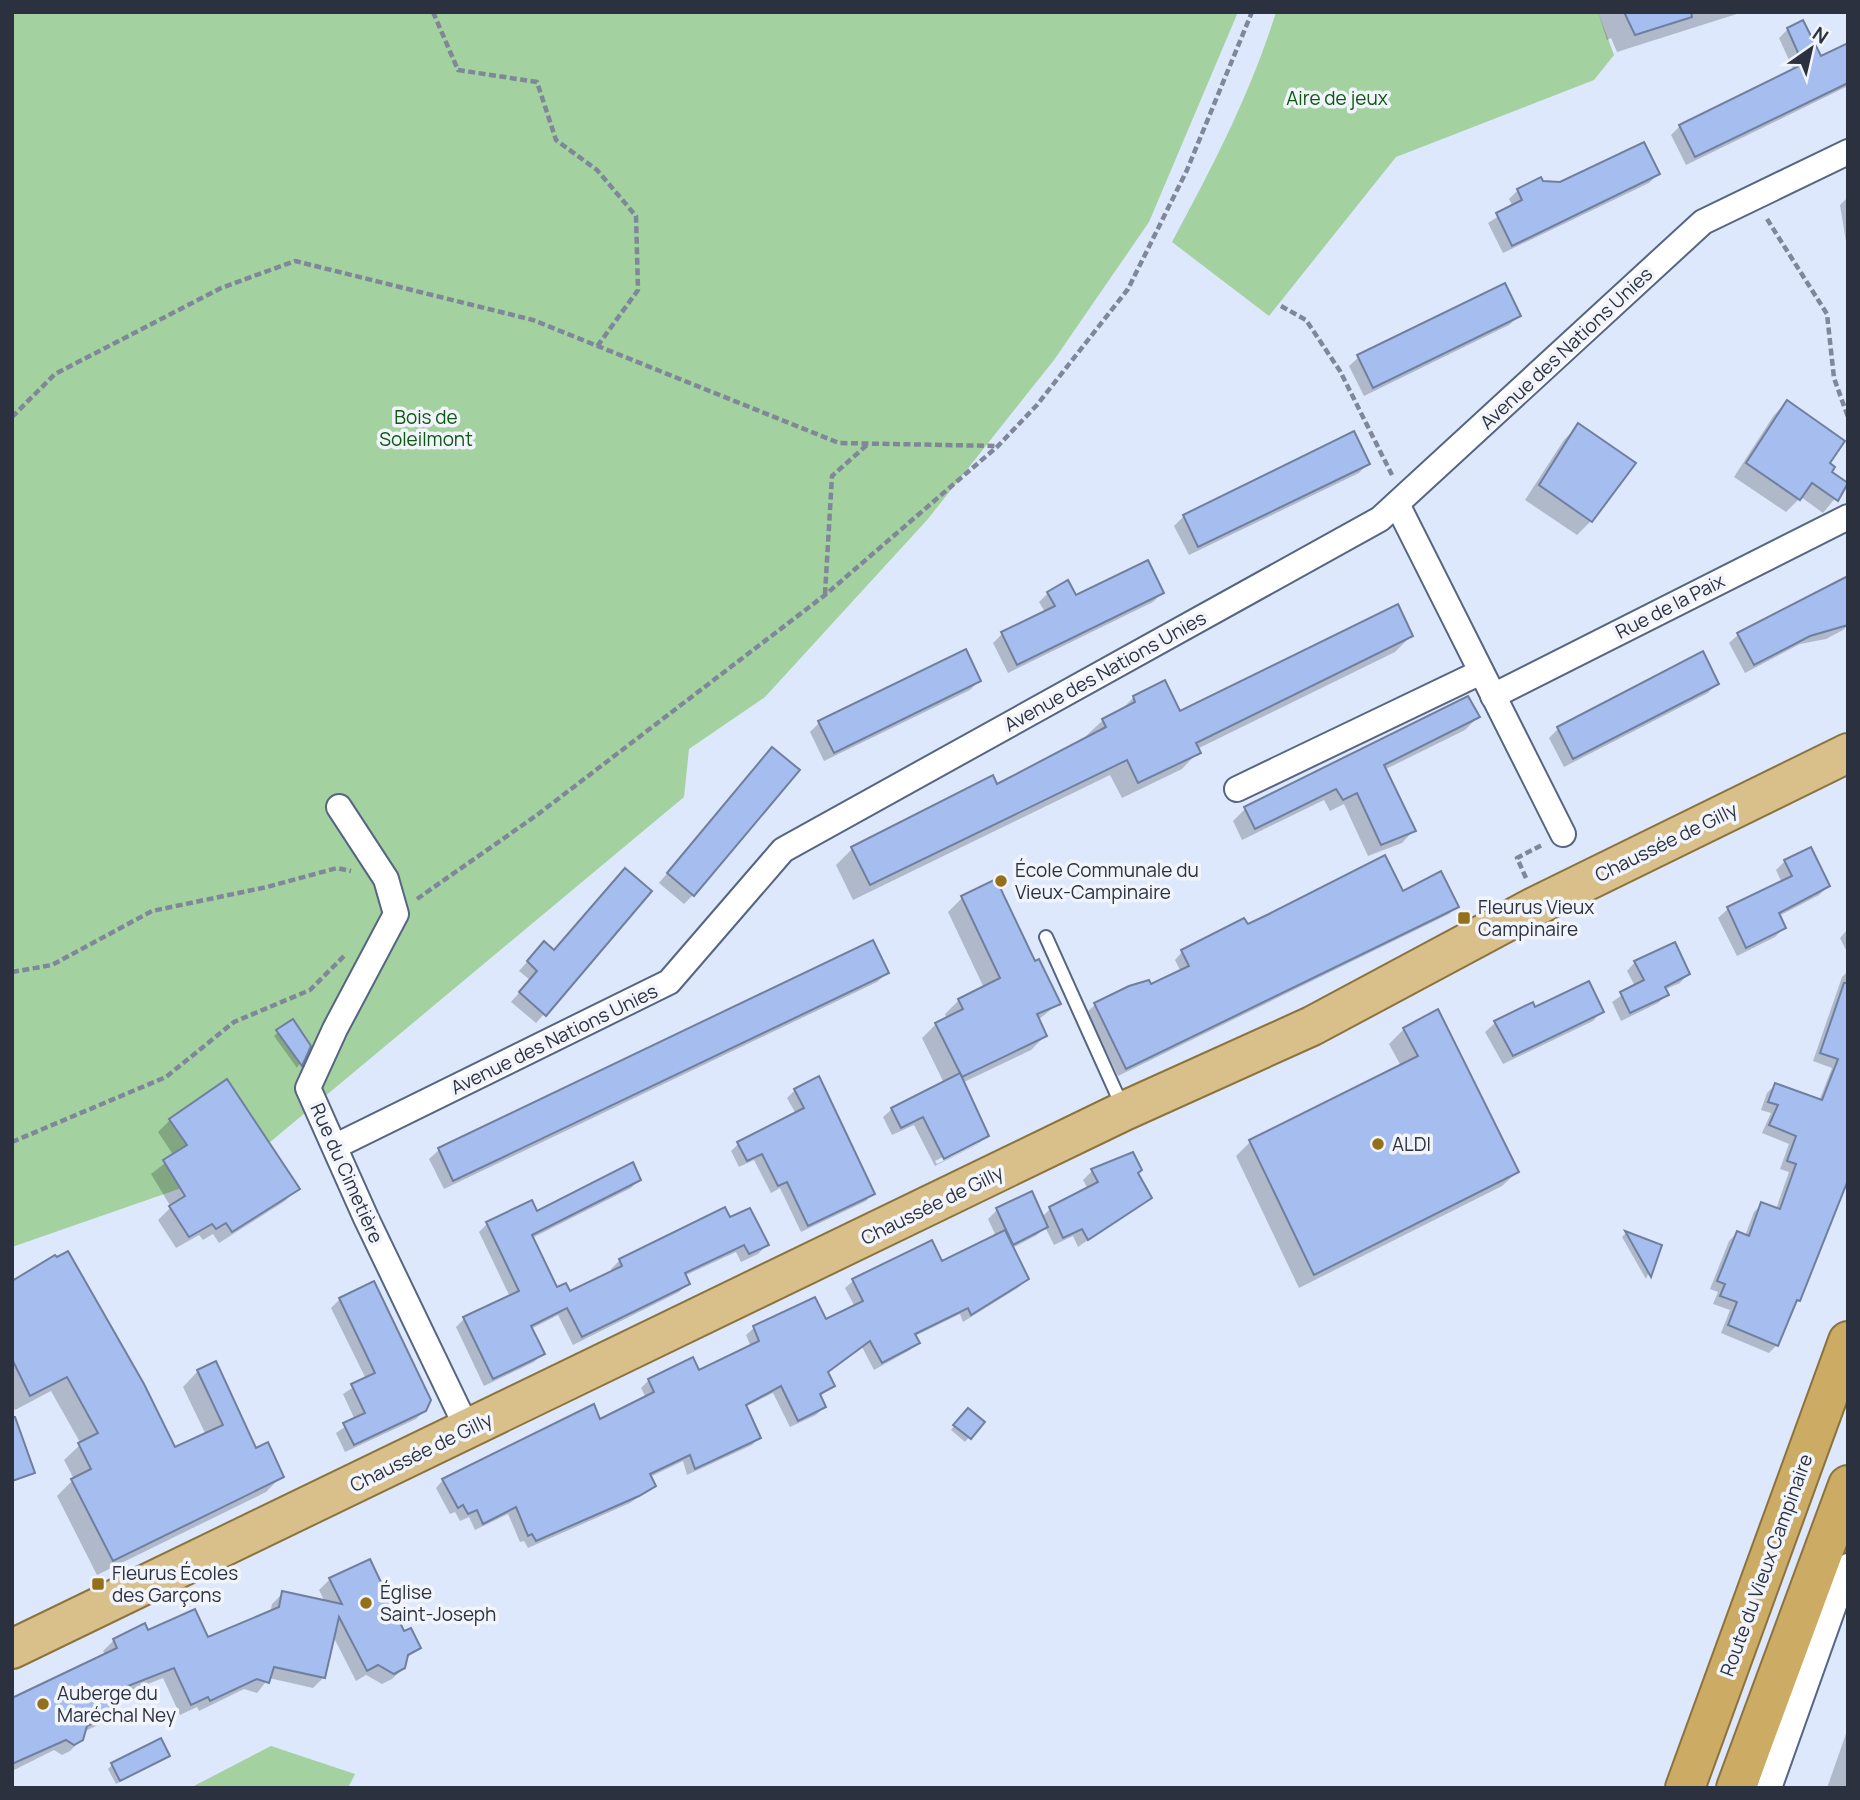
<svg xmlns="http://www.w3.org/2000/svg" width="1860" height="1800" viewBox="0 0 1860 1800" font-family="Manrope,sans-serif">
<rect width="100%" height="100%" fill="#dde8fc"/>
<g fill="#a3d1a0">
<polygon points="12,12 1238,12 1149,222 1054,360 927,520 765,697 689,749 684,797 239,1168 12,1247"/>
<path d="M 1276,12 L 1598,12 L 1614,55 L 1594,80 L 1396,157 L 1269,316 L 1172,242 C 1212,168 1251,93 1276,12 Z"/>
<polygon points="271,1746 355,1774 348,1788 190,1788"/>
</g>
<g fill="#0003" fill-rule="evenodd">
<polygon points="1598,12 1743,12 1617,52 1611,38 1607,40"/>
<polygon points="1788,29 1820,58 1848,45 1848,86 1686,165 1671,135 1680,126 1794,71 1779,38"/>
<polygon points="1658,174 1649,183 1503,253 1488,223 1513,207 1509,199 1518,190 1542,183"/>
<polygon points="1848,187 1848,254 1840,205 1846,199"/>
<polygon points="1519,316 1509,325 1364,396 1349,366 1359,357"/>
<polygon points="1787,402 1830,472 1846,485 1823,513 1801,497 1786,512 1734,477 1774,415"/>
<polygon points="1578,425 1591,521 1577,535 1525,500 1564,440"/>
<polygon points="1368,463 1359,473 1189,555 1174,526 1184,516"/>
<polygon points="1848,578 1848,625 1843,630 1826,639 1800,644 1745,673 1729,643 1739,634"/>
<polygon points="1048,593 1075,598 1162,593 1153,602 1008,673 993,643 1002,634 1045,612 1039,602"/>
<polygon points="1411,636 1395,652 1197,749 1198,752 1182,769 1122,798 1110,775 853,900 836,865 852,849 996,787 1088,739 1086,736 1103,720 1119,712 1134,697 1180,714"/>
<polygon points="979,681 970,690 824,761 810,732 819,723"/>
<polygon points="1717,683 1708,693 1564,767 1549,738 1558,729"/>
<polygon points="1478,717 1465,730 1384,770 1414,830 1402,843 1368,856 1344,804 1330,811 1324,800 1242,840 1233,821 1245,809"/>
<polygon points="763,759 693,895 684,904 659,883"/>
<polygon points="1785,861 1828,886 1819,895 1779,916 1784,928 1775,937 1737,956 1718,918 1728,909 1782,883 1776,870"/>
<path d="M 995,882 L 1034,964 L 1059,1003 L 1038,1020 L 1045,1036 L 1031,1050 L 962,1083 L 987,1136 L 978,1144 L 935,1166 L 914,1125 L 892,1135 L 883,1117 L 892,1109 L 944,1083 L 922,1038 L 936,1024 L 947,1019 L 945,1014 L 959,1000 L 984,988 L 948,912 L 962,898 ZM 979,1139 L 979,1143 L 937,1164 L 935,1161 Z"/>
<polygon points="1402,893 1457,906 1449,914 1118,1076 1087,1012 1095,1005 1130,988 1151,986 1181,972 1175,960 1182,952 1247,926"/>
<polygon points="1847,930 1848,931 1848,954 1840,938"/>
<polygon points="872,942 887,973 877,982 444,1189 429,1159 439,1150"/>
<polygon points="535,953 544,1014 536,1023 511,1002 530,980 519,971"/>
<polygon points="1635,962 1688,974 1680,983 1664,990 1667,995 1658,1003 1621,1021 1612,1002 1635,986 1627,971"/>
<polygon points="1848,971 1848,1174 1777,1345 1769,1353 1721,1333 1730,1310 1713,1304 1718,1292 1710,1289 1729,1241 1737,1233 1745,1236 1754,1212 1762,1204 1776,1209 1789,1172 1780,1169 1789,1144 1762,1133 1771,1113 1761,1110 1767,1093 1775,1085 1819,1101 1832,1068 1813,1061 1842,977"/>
<polygon points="1532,1004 1534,1009 1602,1011 1593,1021 1503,1064 1485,1032 1495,1023"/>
<polygon points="1404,1029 1517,1172 1502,1186 1299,1288 1236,1156 1250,1142 1401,1066 1389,1044"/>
<polygon points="278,1032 309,1046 297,1068 274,1036"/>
<polygon points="795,1090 873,1193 866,1201 801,1232 780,1188 771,1193 754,1160 739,1167 731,1151 738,1144 796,1114 787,1098"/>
<polygon points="170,1120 297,1189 285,1201 219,1243 213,1234 203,1240 199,1235 176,1248 158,1220 171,1207 151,1174 174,1156 158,1132"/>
<polygon points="1092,1171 1137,1173 1150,1197 1078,1247 1073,1236 1054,1245 1045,1227 1037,1235 1012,1248 1027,1279 1019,1287 963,1322 960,1314 915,1336 918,1342 910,1350 874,1370 862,1347 826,1373 833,1386 819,1397 824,1407 816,1415 790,1427 773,1393 745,1407 759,1438 752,1445 687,1475 683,1461 650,1477 654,1486 630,1503 528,1548 524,1541 520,1542 508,1514 475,1530 469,1517 460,1521 455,1512 450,1514 436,1488 443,1480 600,1421 646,1398 641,1388 649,1380 698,1373 751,1347 746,1335 754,1328 825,1321 855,1307 845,1288 853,1281 941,1263 996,1236 988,1219 997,1210 1042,1217 1050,1209 1088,1189 1083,1180"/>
<polygon points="639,1180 631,1188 532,1238 556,1289 569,1294 613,1272 611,1269 620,1260 729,1220 767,1245 758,1254 741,1262 736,1252 684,1276 688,1283 679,1292 573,1345 558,1315 531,1329 543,1353 534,1362 484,1386 456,1327 464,1319 510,1297 479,1232 487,1224 536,1213"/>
<polygon points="1626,1233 1660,1246 1646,1279 1622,1237"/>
<polygon points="12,1283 174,1450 206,1435 183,1387 198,1371 256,1450 282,1476 266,1492 97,1575 57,1496 74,1479 64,1460 81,1444 51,1391 15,1410 12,1405"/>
<polygon points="340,1299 425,1410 416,1419 345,1452 336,1433 355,1420 343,1394 366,1379 331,1308"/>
<polygon points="964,1414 982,1422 965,1442 951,1430"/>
<polygon points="330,1579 418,1648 405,1660 404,1668 392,1679 382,1684 366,1675 356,1681 333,1636 324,1677 313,1688 269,1678 257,1693 244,1689 199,1711 197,1707 180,1715 163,1678 120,1695 122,1697 114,1706 116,1711 105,1722 83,1732 82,1739 70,1751 62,1755 54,1750 12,1771 12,1699 105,1655 103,1651 114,1640 147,1632 207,1640 270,1613 272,1604 283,1593 325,1602 319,1590"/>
<polygon points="1848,1728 1848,1788 1827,1788"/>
<polygon points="168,1755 116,1784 108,1769 112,1765"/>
</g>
<g fill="#a5beef" stroke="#707f9e" stroke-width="2">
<polygon points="1624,12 1691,12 1692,17 1635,35"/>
<polygon points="1803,20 1821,56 1848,43 1848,83 1695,157 1679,125 1803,64 1787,28"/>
<polygon points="1644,142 1660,174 1512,246 1496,213 1522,200 1517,189 1541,177 1543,181 1560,182"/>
<polygon points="1505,283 1521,316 1373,388 1357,355"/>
<polygon points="1787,400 1845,441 1830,463 1835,467 1832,472 1848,483 1838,501 1812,483 1800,500 1746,463"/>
<polygon points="1578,423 1636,463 1592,522 1539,485"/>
<polygon points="1354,431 1370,464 1198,547 1183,515"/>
<polygon points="1148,560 1164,593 1017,665 1001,632 1055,606 1047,592 1068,580 1076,595"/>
<polygon points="1848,576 1848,625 1810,636 1754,665 1737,633"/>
<polygon points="1398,604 1413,636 1196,743 1201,753 1138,783 1127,760 870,885 851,847 993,775 997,784 1106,727 1102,719 1135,702 1133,696 1165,680 1180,711"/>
<polygon points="966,649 981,681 834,753 818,721"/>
<polygon points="1703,651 1719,684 1573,759 1557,727"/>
<polygon points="1468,696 1480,717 1384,765 1416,831 1381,845 1357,793 1343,800 1336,789 1255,829 1244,807"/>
<polygon points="772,747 800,770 694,896 667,873"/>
<polygon points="1811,847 1830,886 1779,913 1786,928 1746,948 1727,907 1792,876 1784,860"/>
<polygon points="1385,855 1403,891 1441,871 1459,907 1126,1069 1094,1003 1129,986 1149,980 1151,984 1189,966 1181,950 1244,918 1248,924 1269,914"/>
<polygon points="625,868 652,891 546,1016 519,992 537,971 527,961 544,941 554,950"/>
<polygon points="996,879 1035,961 1039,959 1061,1004 1037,1014 1047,1036 962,1077 935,1023 963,1009 958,999 1000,978 961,896"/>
<polygon points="873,940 889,973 453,1181 438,1148"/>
<polygon points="1675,942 1690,974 1665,987 1669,995 1630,1013 1620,992 1644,980 1634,961"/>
<polygon points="1589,981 1604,1012 1513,1056 1494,1021 1533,1002 1535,1007"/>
<polygon points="1844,983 1848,983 1848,1180 1800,1301 1797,1300 1778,1346 1728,1325 1737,1302 1720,1296 1725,1284 1717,1281 1737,1231 1749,1236 1761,1202 1780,1209 1796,1164 1787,1161 1796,1136 1769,1125 1778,1105 1768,1102 1775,1083 1822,1100 1838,1059 1820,1053"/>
<polygon points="1438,1009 1519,1172 1314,1275 1249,1140 1418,1056 1403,1028"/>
<polygon points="293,1019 311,1046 302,1066 276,1030"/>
<polygon points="960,1073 989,1136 944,1159 923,1117 901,1128 891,1108"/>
<polygon points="819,1076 875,1194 808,1226 787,1182 778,1186 762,1154 747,1161 737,1142 804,1108 794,1089"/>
<polygon points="227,1079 300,1189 232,1232 226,1223 216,1229 212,1224 189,1237 169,1206 185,1196 163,1160 187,1145 169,1119"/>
<polygon points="1133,1152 1142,1170 1138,1173 1152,1198 1088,1240 1082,1229 1063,1238 1049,1207 1098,1182 1091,1169"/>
<polygon points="633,1162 641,1180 532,1235 557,1287 566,1283 570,1291 622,1266 619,1259 725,1207 730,1217 750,1208 769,1245 749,1254 744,1245 685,1273 690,1284 582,1337 567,1308 531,1326 545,1354 493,1379 463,1317 519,1291 486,1222 532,1200 537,1211"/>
<polygon points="1032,1191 1048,1227 1013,1245 996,1208"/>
<polygon points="1005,1230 1029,1279 971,1315 968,1308 915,1334 920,1343 882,1363 870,1341 828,1372 835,1386 820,1394 826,1407 798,1421 781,1386 746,1405 761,1438 695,1469 690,1455 650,1474 656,1486 639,1496 536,1541 532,1534 528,1536 516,1507 483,1524 477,1510 468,1514 463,1505 458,1508 442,1479 594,1404 600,1419 654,1392 648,1379 693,1357 699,1370 759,1341 753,1326 815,1297 826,1319 863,1301 852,1279 932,1240 942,1261"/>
<polygon points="1625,1231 1662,1245 1651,1277"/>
<polygon points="68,1251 144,1384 175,1447 223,1425 197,1370 216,1361 256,1448 268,1442 284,1477 113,1561 71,1479 91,1469 78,1443 98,1433 67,1377 30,1396 12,1359 12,1281 55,1255 57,1257"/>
<polygon points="374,1281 431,1400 426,1411 354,1445 343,1423 365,1413 351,1384 375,1373 339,1298"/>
<polygon points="968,1408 985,1422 971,1439 953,1425"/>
<polygon points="12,1417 15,1417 35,1473 12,1481"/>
<polygon points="370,1559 404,1631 411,1628 421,1648 408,1655 405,1668 394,1674 378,1665 367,1671 339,1617 325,1678 274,1667 269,1683 257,1679 210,1701 208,1697 191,1705 174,1668 120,1689 124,1698 114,1703 118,1712 87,1726 83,1740 74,1745 66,1740 12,1764 12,1698 117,1648 113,1639 145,1623 148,1630 195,1609 208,1637 279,1607 282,1591 342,1604 329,1578"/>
<polygon points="161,1738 170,1756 120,1781 111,1763"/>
</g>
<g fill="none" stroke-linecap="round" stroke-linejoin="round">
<g stroke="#556582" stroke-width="16">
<polyline id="service" points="1046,937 1123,1108"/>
</g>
<g stroke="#556582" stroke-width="28">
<g id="minor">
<polyline points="1397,504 1563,834"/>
<polyline points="1493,696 1848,517"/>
<polyline points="1237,789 1481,672"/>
<polyline points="339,807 386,879 396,914 335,1029 308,1088 366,1218 468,1430"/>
<polyline points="336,1146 669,982 783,850 1380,519 1703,222 1848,152"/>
<polyline points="1769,1788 1848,1566"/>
</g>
</g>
<g stroke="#8c733e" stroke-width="42">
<polyline id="primary" points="12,1649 1124,1111 1312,1026 1538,905 1848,753"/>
</g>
<g stroke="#8c733e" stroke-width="42">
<g id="trunk">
<polyline points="1685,1788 1848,1341"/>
<polyline points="1736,1788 1848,1485"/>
</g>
</g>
<g stroke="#7f8798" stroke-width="4.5" stroke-dasharray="7 3.5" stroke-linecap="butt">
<polyline points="433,12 458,70 537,82 556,140 597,170 636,216 638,290 596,348"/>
<polyline points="1767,219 1827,314 1834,378 1848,417"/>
<polyline points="1281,306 1306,320 1340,371 1392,475"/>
<polyline points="12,417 55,374 221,288 295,261 533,320 839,443 997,446"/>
<polyline points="825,594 832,476 868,444"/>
<polyline points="1526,878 1517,858 1542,845"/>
<polyline points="417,899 537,815 825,595 998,446 1037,405 1128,289 1187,170 1252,12"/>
<polyline points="12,972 52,965 152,911 267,887 337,868 351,871"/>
<polyline points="12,1142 166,1077 234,1022 310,990 344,956"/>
</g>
<use href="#service" stroke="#fff" stroke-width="12"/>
<use href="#minor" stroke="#fff" stroke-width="24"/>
<use href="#primary" stroke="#d9c08b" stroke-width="38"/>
<use href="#trunk" stroke="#ccab64" stroke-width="38"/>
</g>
<g fill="#95701a" stroke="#f1f4fb" stroke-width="2.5">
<circle cx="1001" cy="881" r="7"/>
<rect x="1457" y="911" width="14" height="14" rx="3.5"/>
<circle cx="1378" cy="1144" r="7"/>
<rect x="91" y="1577" width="14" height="14" rx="3.5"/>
<circle cx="366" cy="1603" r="7"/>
<circle cx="43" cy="1704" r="7"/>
</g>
<g text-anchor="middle" stroke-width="7" stroke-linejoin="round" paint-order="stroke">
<g font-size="19" fill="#0c5811" stroke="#f1f4fb">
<text x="1337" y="105">Aire de jeux</text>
<text x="426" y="424">Bois de<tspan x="426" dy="22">Soleilmont</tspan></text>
</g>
<g font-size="19" fill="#2b313e" stroke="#f1f4fb">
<text transform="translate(1566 348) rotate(-43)" y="7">Avenue des Nations Unies</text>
<text transform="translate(1670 606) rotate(-27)" y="7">Rue de la Paix</text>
<text transform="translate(1105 671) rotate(-29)" y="7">Avenue des Nations Unies</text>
<text transform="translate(1666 842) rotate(-26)" y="7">Chaussée de Gilly</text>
<text transform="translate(554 1039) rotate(-26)" y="7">Avenue des Nations Unies</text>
<text transform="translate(347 1173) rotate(66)" y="7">Rue du Cimetière</text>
<text transform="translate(932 1205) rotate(-26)" y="7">Chaussée de Gilly</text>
<text transform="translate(421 1452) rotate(-26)" y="7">Chaussée de Gilly</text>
<text transform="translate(1766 1565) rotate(-70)" y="7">Route du Vieux Campinaire</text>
</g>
<g font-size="19" fill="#2b313e" stroke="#f1f4fb" text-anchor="start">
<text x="1015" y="877">École Communale du<tspan x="1015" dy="22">Vieux-Campinaire</tspan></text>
<text x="1478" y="914">Fleurus Vieux<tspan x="1478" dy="22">Campinaire</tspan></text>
<text x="1392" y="1151">ALDI</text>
<text x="112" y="1580">Fleurus Écoles<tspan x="112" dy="22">des Garçons</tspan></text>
<text x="380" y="1599">Église<tspan x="380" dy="22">Saint-Joseph</tspan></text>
<text x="57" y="1700">Auberge du<tspan x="57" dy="22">Maréchal Ney</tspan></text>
</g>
</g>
<rect width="1860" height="1800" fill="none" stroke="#2b313e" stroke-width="28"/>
<g transform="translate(1811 49) rotate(34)" stroke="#f1f4fb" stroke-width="5" paint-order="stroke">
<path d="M0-5L12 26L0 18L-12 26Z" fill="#2b313e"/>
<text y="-10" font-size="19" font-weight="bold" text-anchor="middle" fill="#2b313e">N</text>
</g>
</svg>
